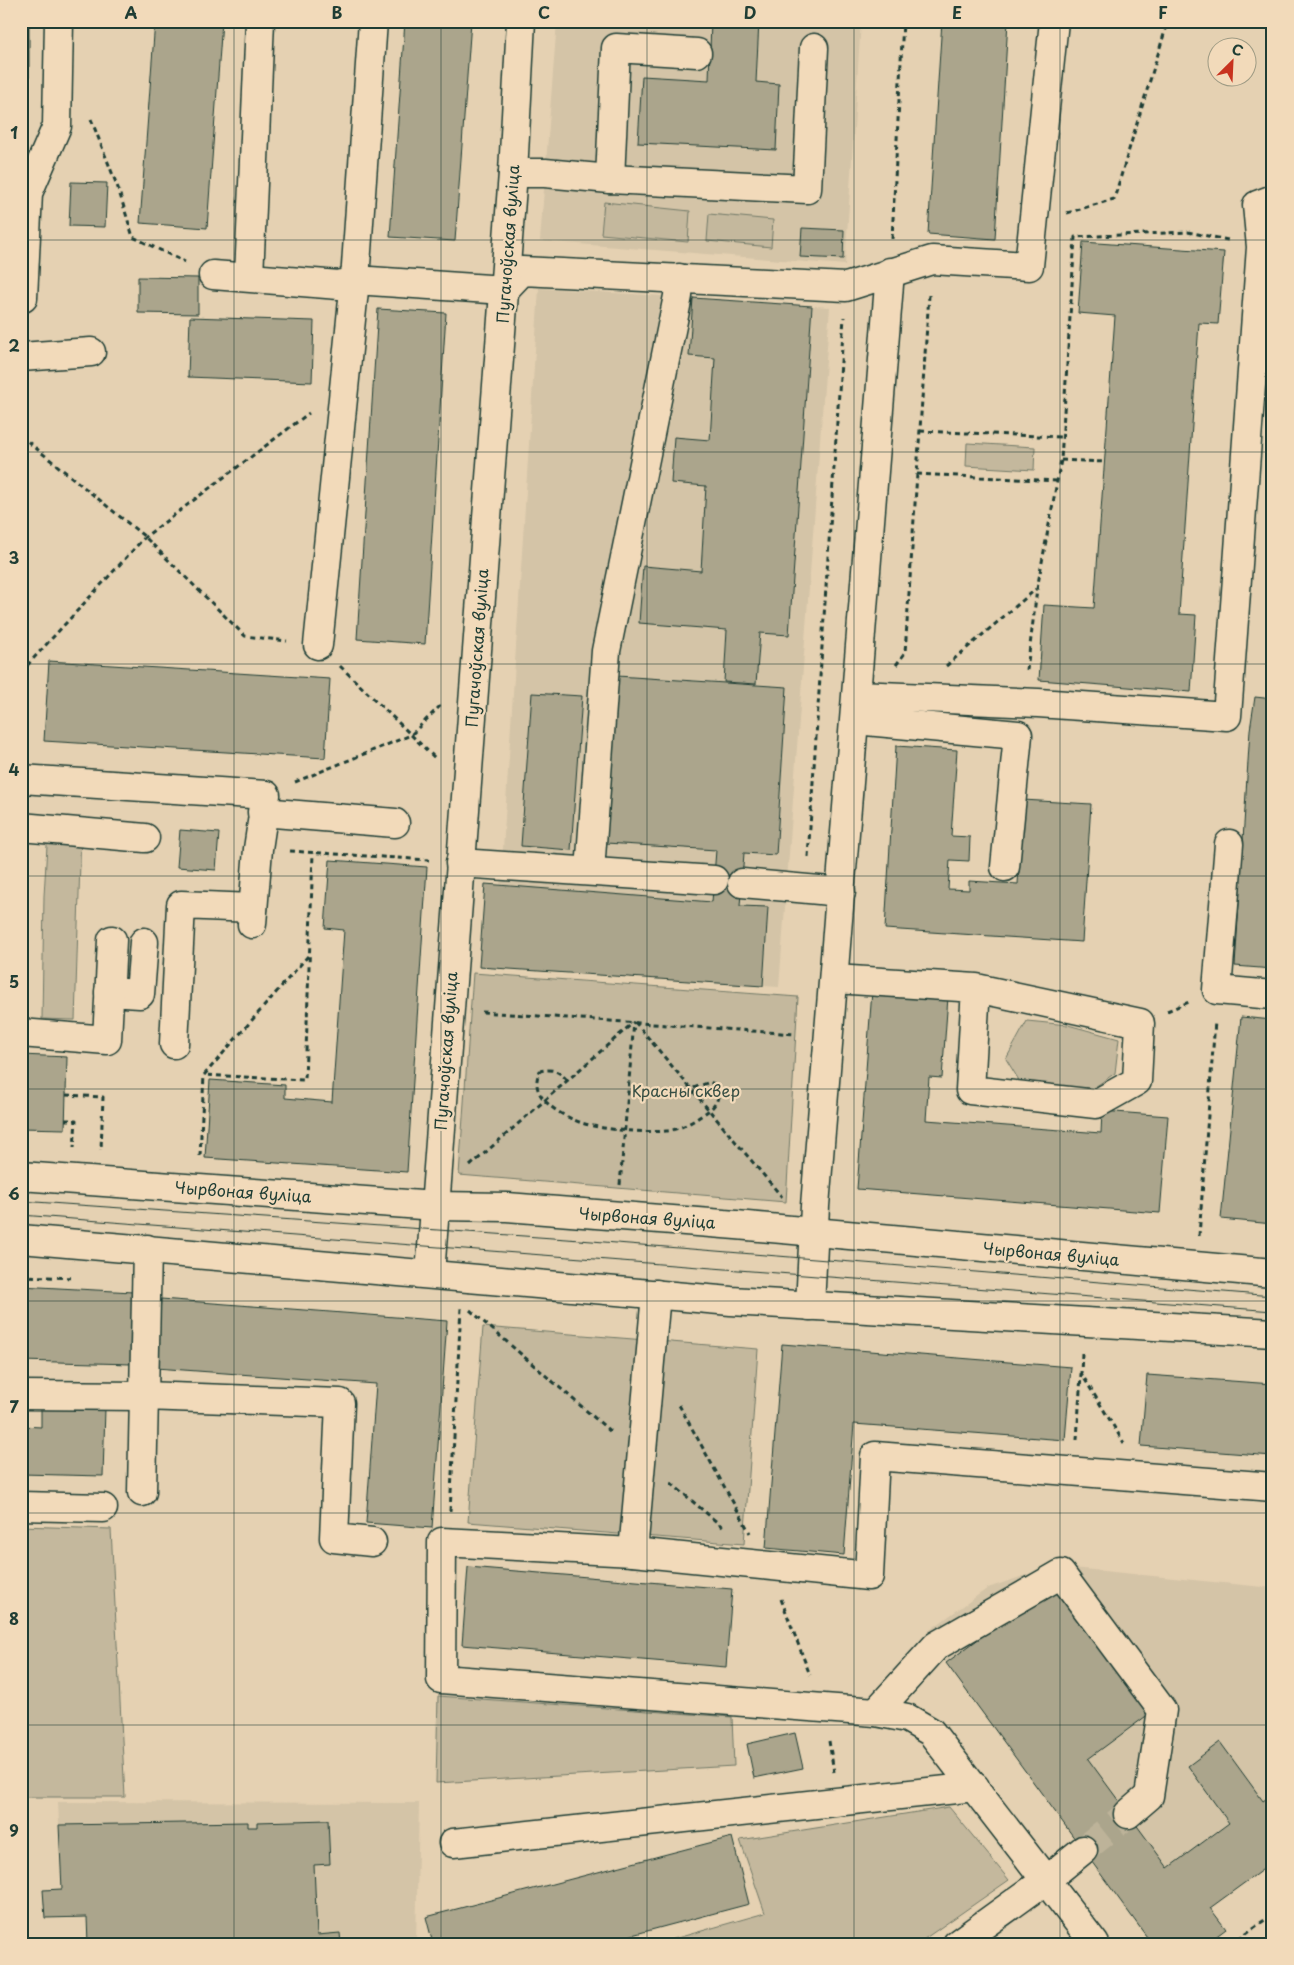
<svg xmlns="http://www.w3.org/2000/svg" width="1294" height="1965" viewBox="0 0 1294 1965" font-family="'Playpen Sans',sans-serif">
<rect width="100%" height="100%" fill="#e5d1b2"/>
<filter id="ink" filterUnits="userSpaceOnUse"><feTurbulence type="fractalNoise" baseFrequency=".02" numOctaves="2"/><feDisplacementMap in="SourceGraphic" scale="10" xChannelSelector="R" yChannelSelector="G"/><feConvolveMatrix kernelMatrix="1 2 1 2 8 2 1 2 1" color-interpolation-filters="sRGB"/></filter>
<g filter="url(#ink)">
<g fill="#d4c4a7">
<polygon points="557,21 861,21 845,265 540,241"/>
<polygon points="539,288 830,307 779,987 479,967 485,884 500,885 502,865"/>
<polygon points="1053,1566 1273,1588 1273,1862 1210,1908 1226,1929 1206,1944 1152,1944 946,1663 927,1632 988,1588"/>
<polygon points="58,1802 419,1803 416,1944 88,1944 87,1917 45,1918 43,1890 62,1888"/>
</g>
<g fill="#c4b89d" stroke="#727a68">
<polygon points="604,202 690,211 688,242 601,234"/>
<polygon points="709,214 773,220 771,247 707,241"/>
<polygon points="967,443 1035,447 1034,470 966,466"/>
<polygon points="48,829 81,831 75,1020 42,1019 44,896"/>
<polygon points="473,973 798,997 786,1202 459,1175"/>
<polygon points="1027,1021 1068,1025 1119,1039 1115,1073 1085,1094 1025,1090 1006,1059"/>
<polygon points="483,1327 758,1349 744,1544 468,1522"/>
<polygon points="21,1526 111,1529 125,1797 21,1797"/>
<polygon points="438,1696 732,1717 734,1766 436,1783"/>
<polygon points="949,1807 1009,1880 917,1944 656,1944 765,1913 740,1840"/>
</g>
<g fill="#aba58c" stroke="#1f3d34">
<rect x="21" y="21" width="8" height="60"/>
<polygon points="155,21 222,21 207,228 140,223"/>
<polygon points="405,21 471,21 455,241 390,237"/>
<polygon points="711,21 759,21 756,82 779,84 776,150 638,143 642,76 709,80"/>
<polygon points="942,21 1008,21 995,239 928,234"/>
<polygon points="71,182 107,183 105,227 69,226"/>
<polygon points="802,228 844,230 843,259 800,257"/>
<polygon points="1083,242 1224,252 1218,324 1199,323 1179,614 1196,615 1191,692 1039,680 1044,605 1094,608 1115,316 1078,313"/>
<polygon points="138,277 198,278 198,314 138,313"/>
<polygon points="693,298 812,306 789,635 760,633 756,684 724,682 727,630 639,623 643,566 701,571 706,486 671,483 674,437 710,440 715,358 689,356"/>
<polygon points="378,309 446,313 425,644 357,639"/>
<polygon points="190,317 314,321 312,382 188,377"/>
<polygon points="49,661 330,679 325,758 44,741"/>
<polygon points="617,676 787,687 776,855 744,853 740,906 768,907 763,986 479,967 485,884 712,902 716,850 606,843"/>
<polygon points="532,693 582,696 571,850 521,846"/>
<polygon points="1255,697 1273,699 1273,969 1235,966 1250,730"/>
<polygon points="896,746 957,750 951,836 970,837 969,861 950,860 948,889 969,890 969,881 1018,884 1023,800 1091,804 1082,942 885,929"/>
<polygon points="180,830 219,833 216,870 177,867"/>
<polygon points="330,860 427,867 407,1172 205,1158 210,1080 285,1085 285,1098 332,1102 344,930 325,928"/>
<polygon points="872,991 948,997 942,1078 929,1077 926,1120 1101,1133 1102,1111 1168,1116 1160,1213 857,1189"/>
<polygon points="1241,1017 1273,1020 1273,1224 1221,1219"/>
<polygon points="21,1055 67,1057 65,1129 21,1128"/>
<polygon points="21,1286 133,1292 131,1364 21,1361"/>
<polygon points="161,1299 447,1321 432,1528 366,1523 376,1384 156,1368"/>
<polygon points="782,1344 1071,1367 1065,1440 854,1424 844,1555 766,1548"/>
<polygon points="1147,1375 1273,1384 1273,1456 1141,1446"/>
<polygon points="41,1407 105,1408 103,1476 21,1474 21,1426 41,1427"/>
<polygon points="468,1567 732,1589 726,1667 462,1645"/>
<polygon points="1057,1581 1153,1711 1088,1759 1168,1868 1229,1823 1188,1766 1220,1742 1263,1801 1273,1794 1273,1862 1210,1908 1226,1929 1206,1944 1152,1944 946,1663"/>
<polygon points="795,1733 803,1768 754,1778 747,1744"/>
<polygon points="328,1820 330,1864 314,1865 317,1935 340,1933 341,1944 88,1944 87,1917 45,1918 43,1890 62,1889 59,1825 248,1822 248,1827 257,1827 257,1822"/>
<polygon points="732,1837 749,1904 598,1944 433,1944 426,1917"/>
</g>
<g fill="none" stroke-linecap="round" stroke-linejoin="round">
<polyline stroke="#bdb399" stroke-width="28" stroke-dasharray="28 14" stroke-linecap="butt" points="1083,1850 1128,1814"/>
<g stroke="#1f3d34" stroke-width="31">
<g id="minor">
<polyline points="513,173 545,173 610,179 807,189 814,48"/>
<polyline points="610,179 616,48 697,53"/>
<polyline points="213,275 339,285 355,280 504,290 522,271 846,287 932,260 1029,266 1054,21"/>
<polyline points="249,277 260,21"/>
<polyline points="23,298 28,193 57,126 59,21"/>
<polyline points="21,357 91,352"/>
<polyline points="318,645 355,280 373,21"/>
<polyline points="858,695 1038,703 1227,716 1261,247 1257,205 1273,199"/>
<polyline points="855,720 1018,735 1005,867"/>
<polyline points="21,779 266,795 258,849 252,924"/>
<polyline points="262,812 395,823"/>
<polyline points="21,827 145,838"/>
<polyline points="1229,844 1217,990 1273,995"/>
<polyline points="460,863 714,880"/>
<polyline points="590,871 606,651 678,296 679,278"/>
<polyline points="742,883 841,892"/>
<polyline points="835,979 976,988 1140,1023 1137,1081 1096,1104 970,1090 976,988"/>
<polyline points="109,992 140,994 144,942"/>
<polyline points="21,1033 107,1040 112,940"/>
<polyline points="174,1044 181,905 253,908"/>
<polyline points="430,1274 513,173 521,21"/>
<polyline points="810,1306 815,1206 890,272"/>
<polyline points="21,1395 144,1396 340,1403 334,1538 372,1542"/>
<polyline points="142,1492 147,1249"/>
<polyline points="21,1506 103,1508"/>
<polyline points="633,1552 656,1294"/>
<polyline points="876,1712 936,1646 1061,1574 1162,1710 1149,1796 1128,1814"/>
<polyline points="453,1843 975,1787"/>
<polyline points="957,1944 1046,1880 1083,1850"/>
<polyline points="1095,1944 931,1732 907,1718 876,1712 441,1679 442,1542 633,1552 869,1576 875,1456 1273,1487"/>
</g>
</g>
<g stroke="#1f3d34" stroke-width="31">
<g id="major">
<polyline points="21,1176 435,1206 507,1207 736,1225 1273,1273"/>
<polyline points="21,1239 731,1301 1273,1333"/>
</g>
</g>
<g stroke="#1f3d34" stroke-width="3" stroke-dasharray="5 4" stroke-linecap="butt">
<polyline points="91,119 118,188 133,237 185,262"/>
<polyline points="1067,213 1114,199 1168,21"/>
<polyline points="892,239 903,21"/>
<polyline points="920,431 1062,437"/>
<polyline points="21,436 145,537 245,636 287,641"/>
<polyline points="1061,460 1105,462"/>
<polyline points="917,474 1058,481"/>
<polyline points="896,665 905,653 929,295"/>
<polyline points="340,666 436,759"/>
<polyline points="946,666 1036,589"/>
<polyline points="1027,670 1037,589 1061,460 1075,237 1188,232 1228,240"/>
<polyline points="21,672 145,537 309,413"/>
<polyline points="295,782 411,735 440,706"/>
<polyline points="290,851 429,860"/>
<polyline points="808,857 844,317"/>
<polyline points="308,956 204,1075 305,1080 313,853"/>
<polyline points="1167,1011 1189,1002"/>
<polyline points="482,1012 795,1034"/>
<polyline points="635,1022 782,1197"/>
<path d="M 567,1080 C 559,1071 553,1068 540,1071 C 526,1097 562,1116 582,1123 C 604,1130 643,1133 666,1131 C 678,1130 691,1123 701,1116 C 714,1107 720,1103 718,1086 L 710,1082 L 691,1089"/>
<polyline points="66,1095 103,1097 101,1150"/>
<polyline points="65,1120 76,1120 74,1148"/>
<polyline points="200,1156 204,1075"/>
<polyline points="470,1166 634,1022"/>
<polyline points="620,1185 634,1022"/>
<polyline points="1199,1236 1215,1021"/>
<polyline points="21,1276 75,1278"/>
<polyline points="470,1310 611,1432"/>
<polyline points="1082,1353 1081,1373 1124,1443"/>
<polyline points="679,1405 750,1533"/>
<polyline points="1077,1440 1081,1374"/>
<polyline points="671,1483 725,1529"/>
<polyline points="450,1511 461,1308"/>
<polyline points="781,1599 810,1675"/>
<polyline points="829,1741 834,1772"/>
<polyline points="1231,1944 1273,1914"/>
</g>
<use href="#minor" stroke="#f2daba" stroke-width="28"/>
<use href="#major" stroke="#f2daba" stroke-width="28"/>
<g stroke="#1f3d34" stroke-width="1">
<polyline points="21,1201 567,1239 1273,1296"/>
<polyline points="21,1215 1273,1311"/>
</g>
</g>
</g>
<path fill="none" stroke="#1f3d34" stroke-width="1" stroke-opacity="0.55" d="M 234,21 L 234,1944M 441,21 L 441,1944M 647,21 L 647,1944M 854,21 L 854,1944M 1060,21 L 1060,1944M 21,240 L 1273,240M 21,452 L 1273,452M 21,664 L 1273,664M 21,876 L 1273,876M 21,1089 L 1273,1089M 21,1301 L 1273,1301M 21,1513 L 1273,1513M 21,1725 L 1273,1725"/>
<g text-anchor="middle" stroke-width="4.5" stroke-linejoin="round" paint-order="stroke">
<g font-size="16" fill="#1f3d34" stroke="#f2daba">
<text transform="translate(508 244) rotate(-86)" y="6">Пугачоўская вуліца</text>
<text transform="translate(477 648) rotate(-86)" y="6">Пугачоўская вуліца</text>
<text transform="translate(446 1051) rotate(-86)" y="6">Пугачоўская вуліца</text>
<text transform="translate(243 1192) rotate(4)" y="6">Чырвоная вуліца</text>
<text transform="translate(647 1218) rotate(4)" y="6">Чырвоная вуліца</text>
<text transform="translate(1051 1254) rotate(5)" y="6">Чырвоная вуліца</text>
</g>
<g font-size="16" fill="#384f44" stroke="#f2daba">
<text x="686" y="1097">Красны сквер</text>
</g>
</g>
<rect width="1294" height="1965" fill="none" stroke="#f2daba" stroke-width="55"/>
<g transform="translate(1232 62) rotate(24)"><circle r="24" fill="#f2daba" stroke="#9e9b84"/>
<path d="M0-4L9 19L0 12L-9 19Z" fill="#c8321e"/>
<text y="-8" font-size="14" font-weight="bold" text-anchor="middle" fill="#1f3d34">С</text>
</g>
<rect x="28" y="28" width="1238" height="1910" fill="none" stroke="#1f3d34" stroke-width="2"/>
<g font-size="16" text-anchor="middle" font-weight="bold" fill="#1f3d34">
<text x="131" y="19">A</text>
<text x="337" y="19">B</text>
<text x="544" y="19">C</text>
<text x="750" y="19">D</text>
<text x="957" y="19">E</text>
<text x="1163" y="19">F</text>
<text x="14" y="139">1</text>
<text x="14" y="352">2</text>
<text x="14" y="564">3</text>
<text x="14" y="776">4</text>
<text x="14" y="988">5</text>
<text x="14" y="1200">6</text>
<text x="14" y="1413">7</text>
<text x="14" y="1625">8</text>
<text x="14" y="1837">9</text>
</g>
</svg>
